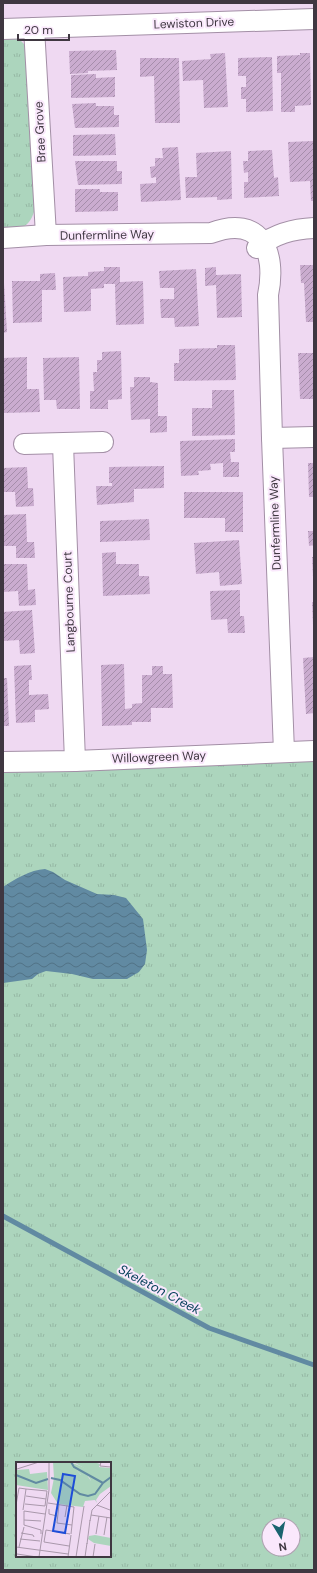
<svg xmlns="http://www.w3.org/2000/svg" width="317" height="1573" viewBox="0 0 317 1573" font-family="'DM Sans',sans-serif">
<defs>
<pattern id="grass-tufts" width="24" height="20" patternUnits="userSpaceOnUse"><rect width="24" height="20" fill="#acd5bd"/><path d="M3 7l-1-3M5 7V3M7 7l1-3M15 17l-1-3M17 17v-4M19 17l1-3" fill="none" stroke="#95b7a4"/></pattern>
<pattern id="water-waves" width="16" height="10" patternUnits="userSpaceOnUse"><rect width="16" height="10" fill="#618aa2"/><path d="M0 5q4-4 8 0t8 0" fill="none" stroke="#517286"/></pattern>
<pattern id="building-hatch" width="6" height="6" patternUnits="userSpaceOnUse"><rect width="6" height="6" fill="#caaccf"/><path d="M-1 1l2-2M0 6l6-6M5 7l2-2" fill="none" stroke="#a58daa"/></pattern>
</defs>
<rect width="100%" height="100%" fill="#efd9f2"/>
<g fill="url(#grass-tufts)" fill-rule="evenodd">
<path d="M 3,36 L 19,39 L 25,45 L 36,204 C 31,227 25,228 3,231 Z"/>
<path d="M 314,757 L 314,1570 L 3,1570 L 3,770 ZM 17,1463 L 110,1463 L 110,1556 L 17,1556 ZM 269,1525 L 293,1525 L 293,1549 L 269,1549 Z"/>
</g>
<path fill="url(#water-waves)" d="M 45,869 L 53,872 L 65,880 L 97,894 L 114,895 L 126,898 L 143,919 L 147,950 L 145,964 L 139,972 L 127,979 L 93,979 L 72,974 L 46,971 L 38,974 L 32,979 L 3,983 L 3,887 C 15,879 30,870 45,869 Z"/>
<g fill="none" stroke-linecap="round" stroke-linejoin="round">
<polyline stroke="#618aa2" stroke-width="5" points="3,1216 209,1328 314,1365"/>
</g>
<g fill="url(#building-hatch)">
<polygon points="116,50 117,70 88,71 88,73 70,74 69,51"/>
<polygon points="225,53 228,107 204,108 203,80 183,81 182,61 211,59 210,54"/>
<polygon points="300,53 310,53 311,105 295,106 295,112 281,112 281,73 277,73 277,56 300,55"/>
<polygon points="272,57 273,111 246,112 246,99 241,99 241,87 246,87 246,76 238,76 238,58"/>
<polygon points="140,58 179,58 180,123 155,123 154,76 140,77"/>
<polygon points="96,74 96,78 115,77 115,97 71,98 71,75"/>
<polygon points="96,103 96,106 114,106 114,115 119,115 119,127 75,128 72,104"/>
<polygon points="115,134 116,155 73,156 73,135"/>
<polygon points="314,141 314,201 311,201 310,181 290,182 288,142"/>
<polygon points="178,147 181,200 141,202 140,184 156,183 156,177 151,178 150,167 155,166 155,158 163,158 162,148"/>
<polygon points="272,150 274,178 278,177 279,196 244,198 244,182 248,182 248,172 244,173 243,161 248,161 248,151"/>
<polygon points="231,151 232,199 217,200 217,197 186,198 185,177 197,177 196,153"/>
<polygon points="75,161 117,161 117,171 122,171 122,184 78,185"/>
<polygon points="75,189 100,189 100,192 118,192 118,211 75,212"/>
<polygon points="300,265 314,265 314,322 306,322 304,283 301,283"/>
<polygon points="104,267 120,267 120,282 143,281 144,324 116,325 115,284 104,284 104,288 91,289 91,311 64,312 63,277 88,276 88,272 104,271"/>
<polygon points="216,267 216,275 241,274 242,317 217,318 216,285 205,286 205,268"/>
<polygon points="196,269 199,326 175,327 174,318 161,318 160,299 174,299 174,288 160,288 159,271"/>
<polygon points="55,273 56,290 42,290 42,322 13,323 12,281 40,281 40,274"/>
<polygon points="3,283 4,283 7,332 3,333"/>
<polygon points="217,345 235,345 236,380 174,381 174,363 179,363 179,349 217,348"/>
<polygon points="121,351 122,399 108,400 108,409 90,409 90,391 94,391 93,372 97,372 97,360 102,360 102,352"/>
<polygon points="298,353 314,353 314,399 300,399"/>
<polygon points="27,357 27,389 39,389 40,412 3,413 3,358"/>
<polygon points="79,357 80,409 57,409 56,400 44,400 43,358"/>
<polygon points="134,377 150,377 150,382 158,383 158,416 167,416 167,432 150,433 150,419 131,420 130,387 134,387"/>
<polygon points="212,390 234,390 235,435 192,436 192,408 212,408"/>
<polygon points="235,439 235,452 230,452 231,462 239,462 239,477 223,477 223,463 210,464 211,470 198,471 199,475 181,476 180,441"/>
<polygon points="308,463 314,463 314,497 309,497"/>
<polygon points="164,466 164,488 134,489 134,502 97,505 96,486 112,486 112,483 109,483 109,467"/>
<polygon points="27,467 28,488 33,488 34,506 16,507 15,492 3,492 3,468"/>
<polygon points="184,492 243,492 243,532 225,532 225,518 184,518"/>
<polygon points="26,514 27,542 34,542 35,558 16,558 16,546 3,546 3,515"/>
<polygon points="149,519 150,540 100,542 100,521"/>
<polygon points="308,531 314,531 314,545 309,546"/>
<polygon points="239,540 242,584 220,586 219,572 196,574 194,543"/>
<polygon points="116,552 116,564 139,564 139,576 149,576 150,594 103,596 102,553"/>
<polygon points="312,557 314,557 314,577 313,577"/>
<polygon points="3,564 27,564 28,590 35,589 36,605 19,606 18,591 3,592"/>
<polygon points="240,590 240,616 244,616 245,633 228,633 227,619 211,620 210,591"/>
<polygon points="312,602 314,602 314,625 313,625"/>
<polygon points="32,610 35,653 20,654 19,640 3,641 3,612"/>
<polygon points="314,657 314,713 306,714 303,658"/>
<polygon points="124,664 125,709 132,708 132,704 142,703 142,675 152,675 152,666 163,666 163,674 172,674 173,708 151,708 151,722 132,722 132,725 102,726 101,665"/>
<polygon points="31,665 32,680 29,680 29,695 48,694 49,709 35,710 35,722 16,723 14,666"/>
<polygon points="3,678 7,678 9,726 3,726"/>
</g>
<g fill="none" stroke-linecap="round" stroke-linejoin="round">
<g stroke="#a38fa6" stroke-width="22">
<g id="minor">
<polyline points="34,28 46,235"/>
<polyline points="3,29 314,19"/>
<path d="M 3,238 L 46,235 L 211,233 C 261,214 277,252 268,295 L 272,438 L 284,752"/>
<path d="M 257,248 C 274,234 292,229 314,228"/>
<polyline points="272,438 314,437"/>
<polyline points="24,444 103,442"/>
<polyline points="63,444 75,761"/>
<polyline points="3,762 75,761 314,751"/>
</g>
</g>
<use href="#minor" stroke="#fff" stroke-width="20"/>
</g>
<g text-anchor="middle" stroke-width="4" stroke-linejoin="round" paint-order="stroke">
<g font-size="12" fill="#3f3741" stroke="#fae8fc">
<text transform="translate(194 23) rotate(-2)" y="4">Lewiston Drive</text>
<text transform="translate(40 132) rotate(-93)" y="4">Brae Grove</text>
<text transform="translate(107 235) rotate(-1)" y="4">Dunfermline Way</text>
<text transform="translate(275 523) rotate(-92)" y="4">Dunfermline Way</text>
<text transform="translate(69 602) rotate(-92)" y="4">Langbourne Court</text>
<text transform="translate(159 757) rotate(-2)" y="4">Willowgreen Way</text>
</g>
<g font-size="13" font-style="italic" fill="#033f58" stroke="#fae8fc">
<text transform="translate(160 1289) rotate(28)" y="5">Skeleton Creek</text>
</g>
</g>
<g transform="translate(16 1462)">
<rect width="95" height="95" fill="#efd9f2"/>
<path d="M 37,0 L 54,0 L 65,13 L 71,13 L 75,19 L 70,7 L 57,0 L 78,0 L 84,2 L 83,5 L 95,6 L 95,24 L 84,32 L 80,38 L 81,41 L 79,38 L 69,39 L 67,45 L 42,42 L 35,31 L 38,16 ZM 0,4 L 1,8 L 13,7 L 14,12 L 31,10 L 32,28 L 0,23 ZM 79,73 L 95,76 L 95,84 L 78,81 L 72,77 L 73,74 Z" fill="#acd5bd"/>
<path d="M 54,0 L 85,12 L 81,25 L 72,14 L 65,13 Z" fill="#acd5bd"/>
<path fill="none" stroke="#618aa2" stroke-width="2" d="M 55,0 L 58,5 L 87,21M 0,13 L 20,21 L 32,17M 35,16 L 44,18 L 64,32 L 72,34 L 79,32 L 87,21 L 95,15"/>
<path fill="none" stroke="#a998ab" stroke-width="1" d="M 85,0 L 84,4 L 95,5M 1,7 L 23,0M 10,34 L 30,37M 32,41 L 58,45 L 55,72M 9,42 L 29,44 L 31,29 L 10,27M 43,42 L 41,61 L 56,63M 0,43 L 3,26 L 10,27 L 7,48M 81,43 L 94,48M 33,47 L 33,52 L 41,54M 8,49 L 29,52M 75,53 L 95,56M 49,55 L 51,43M 8,58 L 25,59M 74,59 L 76,48 L 95,29M 8,63 L 25,68 L 25,72M 8,63 L 8,49M 5,71 L 17,73 L 18,75M 80,72 L 83,54M 88,73 L 91,55M 4,77 L 24,79M 71,82 L 74,58M 53,84 L 28,80 L 30,68 L 54,72M 0,85 L 52,92M 3,85 L 8,65M 1,92 L 21,95M 23,95 L 33,28 L 33,0M 52,95 L 55,73M 60,95 L 68,44M 69,95 L 71,81M 77,95 L 79,82"/>
<path fill="#1d4ed8" fill-opacity="0.15" stroke="#1d4ed8" stroke-width="2" d="M 47,12 L 59,14 L 49,71 L 37,69 Z"/>
<rect width="95" height="95" fill="none" stroke="#3f3741" stroke-width="2"/>
</g>
<rect width="317" height="1573" fill="none" stroke="#3f3741" stroke-width="8"/>
<g transform="translate(281 1537) rotate(170)"><circle r="19" fill="#fae8fc" stroke="#afa1b1"/>
<path d="M0-3L7 15L0 10L-7 15Z" fill="#19636f"/>
<text y="-6" font-size="11" font-weight="bold" text-anchor="middle" fill="#3f3741">N</text>
</g>
<path d="M18 34v6h51v-6" fill="none" stroke="#3f3741" stroke-width="2"/>
<text x="24" y="34" font-size="12" fill="#3f3741" stroke="#fae8fc" stroke-width="3" paint-order="stroke">20 m</text>
</svg>
